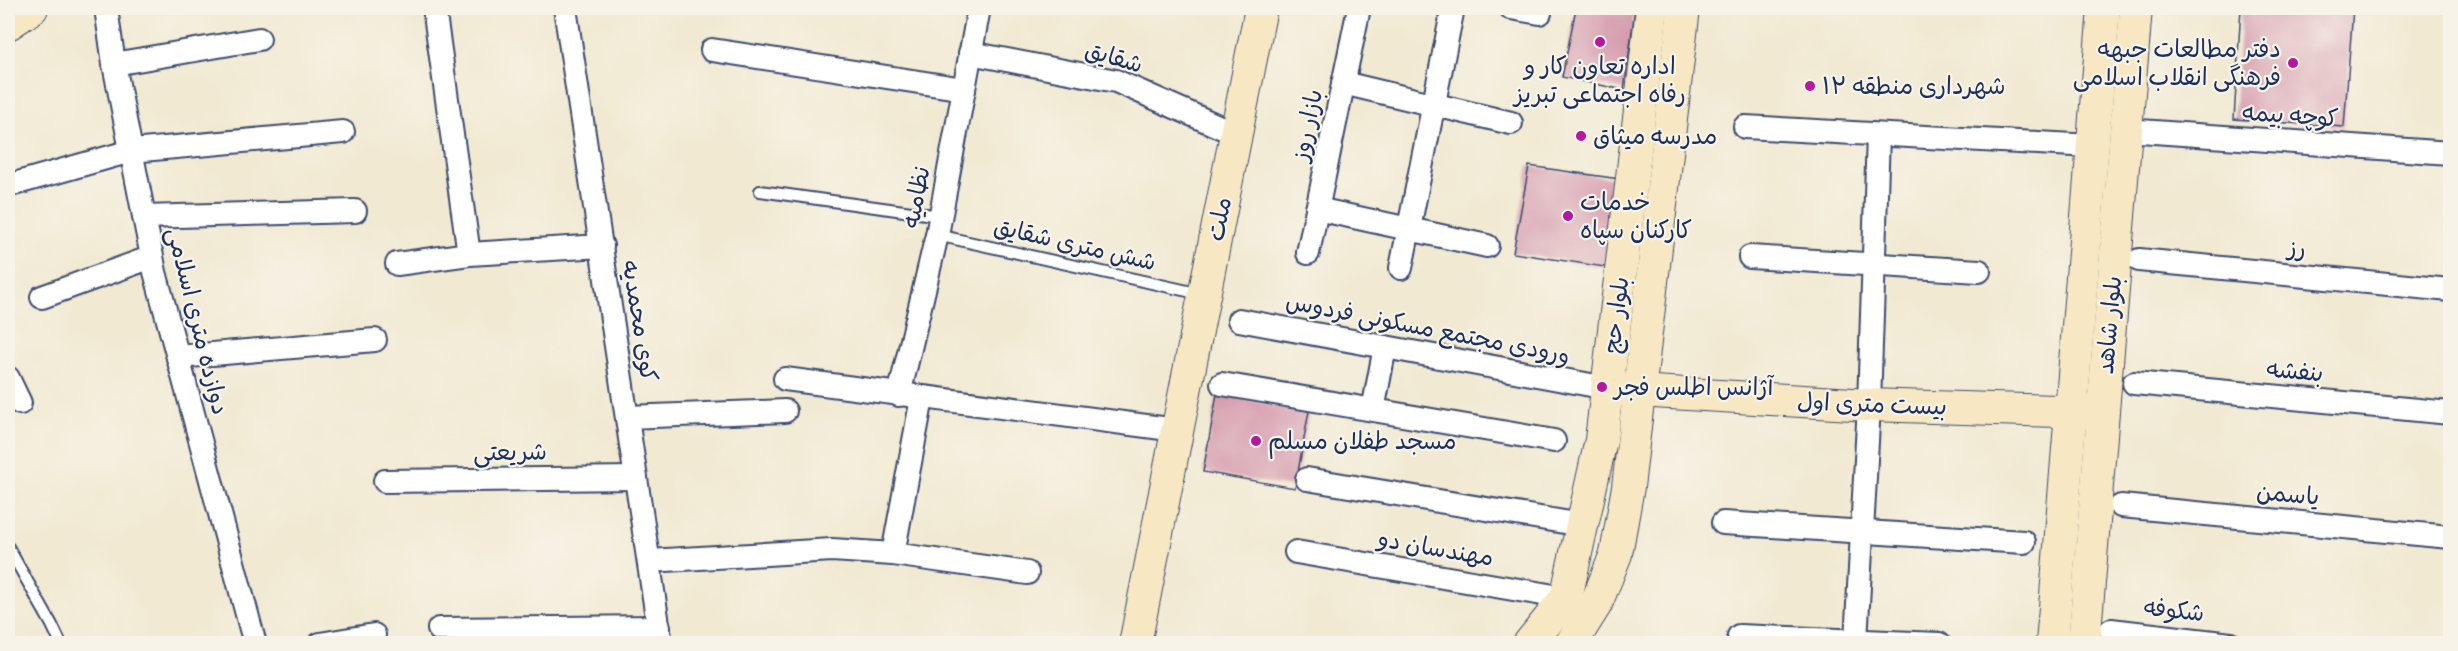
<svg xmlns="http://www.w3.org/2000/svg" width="2458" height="651" viewBox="0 0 2458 651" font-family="Dekko,'Playpen Sans Arabic',sans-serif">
<rect width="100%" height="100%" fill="#f7f3e8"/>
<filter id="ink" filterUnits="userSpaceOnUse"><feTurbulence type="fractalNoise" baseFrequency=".0167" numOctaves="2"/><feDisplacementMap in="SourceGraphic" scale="12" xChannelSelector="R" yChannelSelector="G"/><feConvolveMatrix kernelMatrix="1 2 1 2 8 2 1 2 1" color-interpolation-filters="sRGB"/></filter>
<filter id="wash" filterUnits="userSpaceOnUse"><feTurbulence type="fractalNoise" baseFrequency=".008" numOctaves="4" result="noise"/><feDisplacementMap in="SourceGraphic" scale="24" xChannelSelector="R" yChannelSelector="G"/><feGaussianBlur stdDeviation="1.35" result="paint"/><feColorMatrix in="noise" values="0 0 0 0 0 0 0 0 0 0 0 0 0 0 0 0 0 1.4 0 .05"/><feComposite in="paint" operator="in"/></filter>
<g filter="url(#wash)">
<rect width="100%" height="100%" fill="#f1e9d2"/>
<g id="blocks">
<g fill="#d69daf">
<polygon points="1576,8 1635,8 1624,90 1562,77"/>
<polygon points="2241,8 2353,8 2344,127 2234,119"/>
<polygon points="1529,166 1619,179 1611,268 1513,253"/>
<polygon points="1217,394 1309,411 1295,488 1203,472"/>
</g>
</g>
</g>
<g filter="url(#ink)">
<use href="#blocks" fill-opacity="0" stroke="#3b4b6f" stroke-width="1.5"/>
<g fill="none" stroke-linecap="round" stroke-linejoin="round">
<g stroke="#3b4b6f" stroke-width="14">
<g id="lane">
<polyline points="760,191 940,216"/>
<polyline points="937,235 1201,294"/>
<polyline points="8,547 52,625 61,644"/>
</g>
</g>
<g stroke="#3b4b6f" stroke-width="26">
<g id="street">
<polyline points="106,8 114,64 155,272 255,644"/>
<polyline points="434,8 469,254"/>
<polyline points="565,8 661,644"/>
<polyline points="1511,8 1540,13"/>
<polyline points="712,50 964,89"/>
<polyline points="970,53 1116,81 1236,134"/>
<polyline points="114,64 259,39"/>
<polyline points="1343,83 1511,123"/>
<polyline points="1745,127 2092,146"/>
<polyline points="2126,130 2450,153"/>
<polyline points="14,184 131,151 343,132"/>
<polyline points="1317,209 1487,246"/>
<polyline points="144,217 355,211"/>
<polyline points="1308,253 1359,8"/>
<polyline points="1750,257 1979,271"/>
<polyline points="2139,260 2450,290"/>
<polyline points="397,264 469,254 602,246"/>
<polyline points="1401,268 1453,8"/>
<polyline points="42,297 152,257"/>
<polyline points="1239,320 1607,388"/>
<polyline points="178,357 375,340"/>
<polyline points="8,378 20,403"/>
<polyline points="785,379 1177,430"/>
<polyline points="2134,383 2450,413"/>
<polyline points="1222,384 1554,441"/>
<polyline points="899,395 937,235 979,8"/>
<polyline points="1373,410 1385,347"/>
<polyline points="627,417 785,411"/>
<polyline points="1307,479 1582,525"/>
<polyline points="385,481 636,478"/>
<polyline points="2121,506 2450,537"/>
<polyline points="1723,523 2024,542"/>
<polyline points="1296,552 1566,598"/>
<polyline points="893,554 922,398"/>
<polyline points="649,561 832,550 893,554 1027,573"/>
<polyline points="439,629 659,627"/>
<polyline points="2111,630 2231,644"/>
<polyline points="1739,636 1939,644"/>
<polyline points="1856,641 1869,405 1878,135"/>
<polyline points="320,644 374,635"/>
</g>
</g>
<g stroke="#3b4b6f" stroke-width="34">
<g id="secondary">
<polyline points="8,24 32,8"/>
<polyline points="1620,390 1869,405 2091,412"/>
<polyline points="1135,644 1261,8"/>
<polyline points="1529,644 1566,598 1601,440 1652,8"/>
<polyline points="1571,644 1596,604 1616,554 1628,487 1684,8"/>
<polyline points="2052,644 2104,8"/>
<polyline points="2084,644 2136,8"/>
</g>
</g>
<use href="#lane" stroke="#fff" stroke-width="10"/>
<use href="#street" stroke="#fff" stroke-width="22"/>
<use href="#secondary" stroke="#f7e8c3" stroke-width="32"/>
</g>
</g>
<g fill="#b5179e" stroke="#f7f3e8" stroke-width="2">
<circle cx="1600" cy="42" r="6"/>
<circle cx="2293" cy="63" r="6"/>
<circle cx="1810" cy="86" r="6"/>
<circle cx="1581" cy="136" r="6"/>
<circle cx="1568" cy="216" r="6"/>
<circle cx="1602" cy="387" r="6"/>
<circle cx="1256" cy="441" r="6"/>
</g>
<g text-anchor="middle" stroke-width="4.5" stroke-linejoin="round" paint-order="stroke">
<g font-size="24" fill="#1b2f5e" stroke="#f7f3e8" text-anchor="start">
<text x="2281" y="57" text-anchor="end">دفتر مطالعات جبهه<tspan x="2281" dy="28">فرهنگی انقلاب اسلامی</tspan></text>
<text x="1600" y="74" text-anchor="middle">اداره تعاون کار و<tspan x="1600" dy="28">رفاه اجتماعی تبریز</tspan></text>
<text x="1822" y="94">شهرداری منطقه ۱۲</text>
<text x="1593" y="144">مدرسه میثاق</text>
<text x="1580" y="210">خدمات<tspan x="1580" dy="28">کارکنان سپاه</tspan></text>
<text x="1614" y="395">آژانس اطلس فجر</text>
<text x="1268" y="449">مسجد طفلان مسلم</text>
</g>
<g font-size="24" fill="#1b2f5e" stroke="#f7f3e8">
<text transform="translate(1114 57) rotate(16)" y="8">شقایق</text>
<text transform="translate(2290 115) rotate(4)" y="8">کوچه بیمه</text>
<text transform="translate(1307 125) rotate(-78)" y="8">بازار روز</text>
<text transform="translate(916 197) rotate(-79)" y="8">نظامیه</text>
<text transform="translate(1219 219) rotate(-79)" y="8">ملت</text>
<text transform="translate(1075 244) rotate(13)" y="8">شش متری شقایق</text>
<text transform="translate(2297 248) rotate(5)" y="8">رز</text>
<text transform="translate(1616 315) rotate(-83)" y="8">بلوار حج</text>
<text transform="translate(198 321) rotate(76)" y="8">دوازده متری اسلامی</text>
<text transform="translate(640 321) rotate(81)" y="8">کوی محمدیه</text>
<text transform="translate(2109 325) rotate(-85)" y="8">بلوار شاهد</text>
<text transform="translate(1428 328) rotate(11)" y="8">ورودی مجتمع مسکونی فردوس</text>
<text transform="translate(2295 371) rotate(5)" y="8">بنفشه</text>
<text transform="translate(1872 404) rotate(2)" y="8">بیست متری اول</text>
<text transform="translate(510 452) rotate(-1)" y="8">شریعتی</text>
<text transform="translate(2288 494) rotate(5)" y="8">یاسمن</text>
<text transform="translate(1436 548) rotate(10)" y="8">مهندسان دو</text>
<text transform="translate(2174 610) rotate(6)" y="8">شکوفه</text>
</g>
</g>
<rect width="2458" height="651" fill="none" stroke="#f7f3e8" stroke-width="30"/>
</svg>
